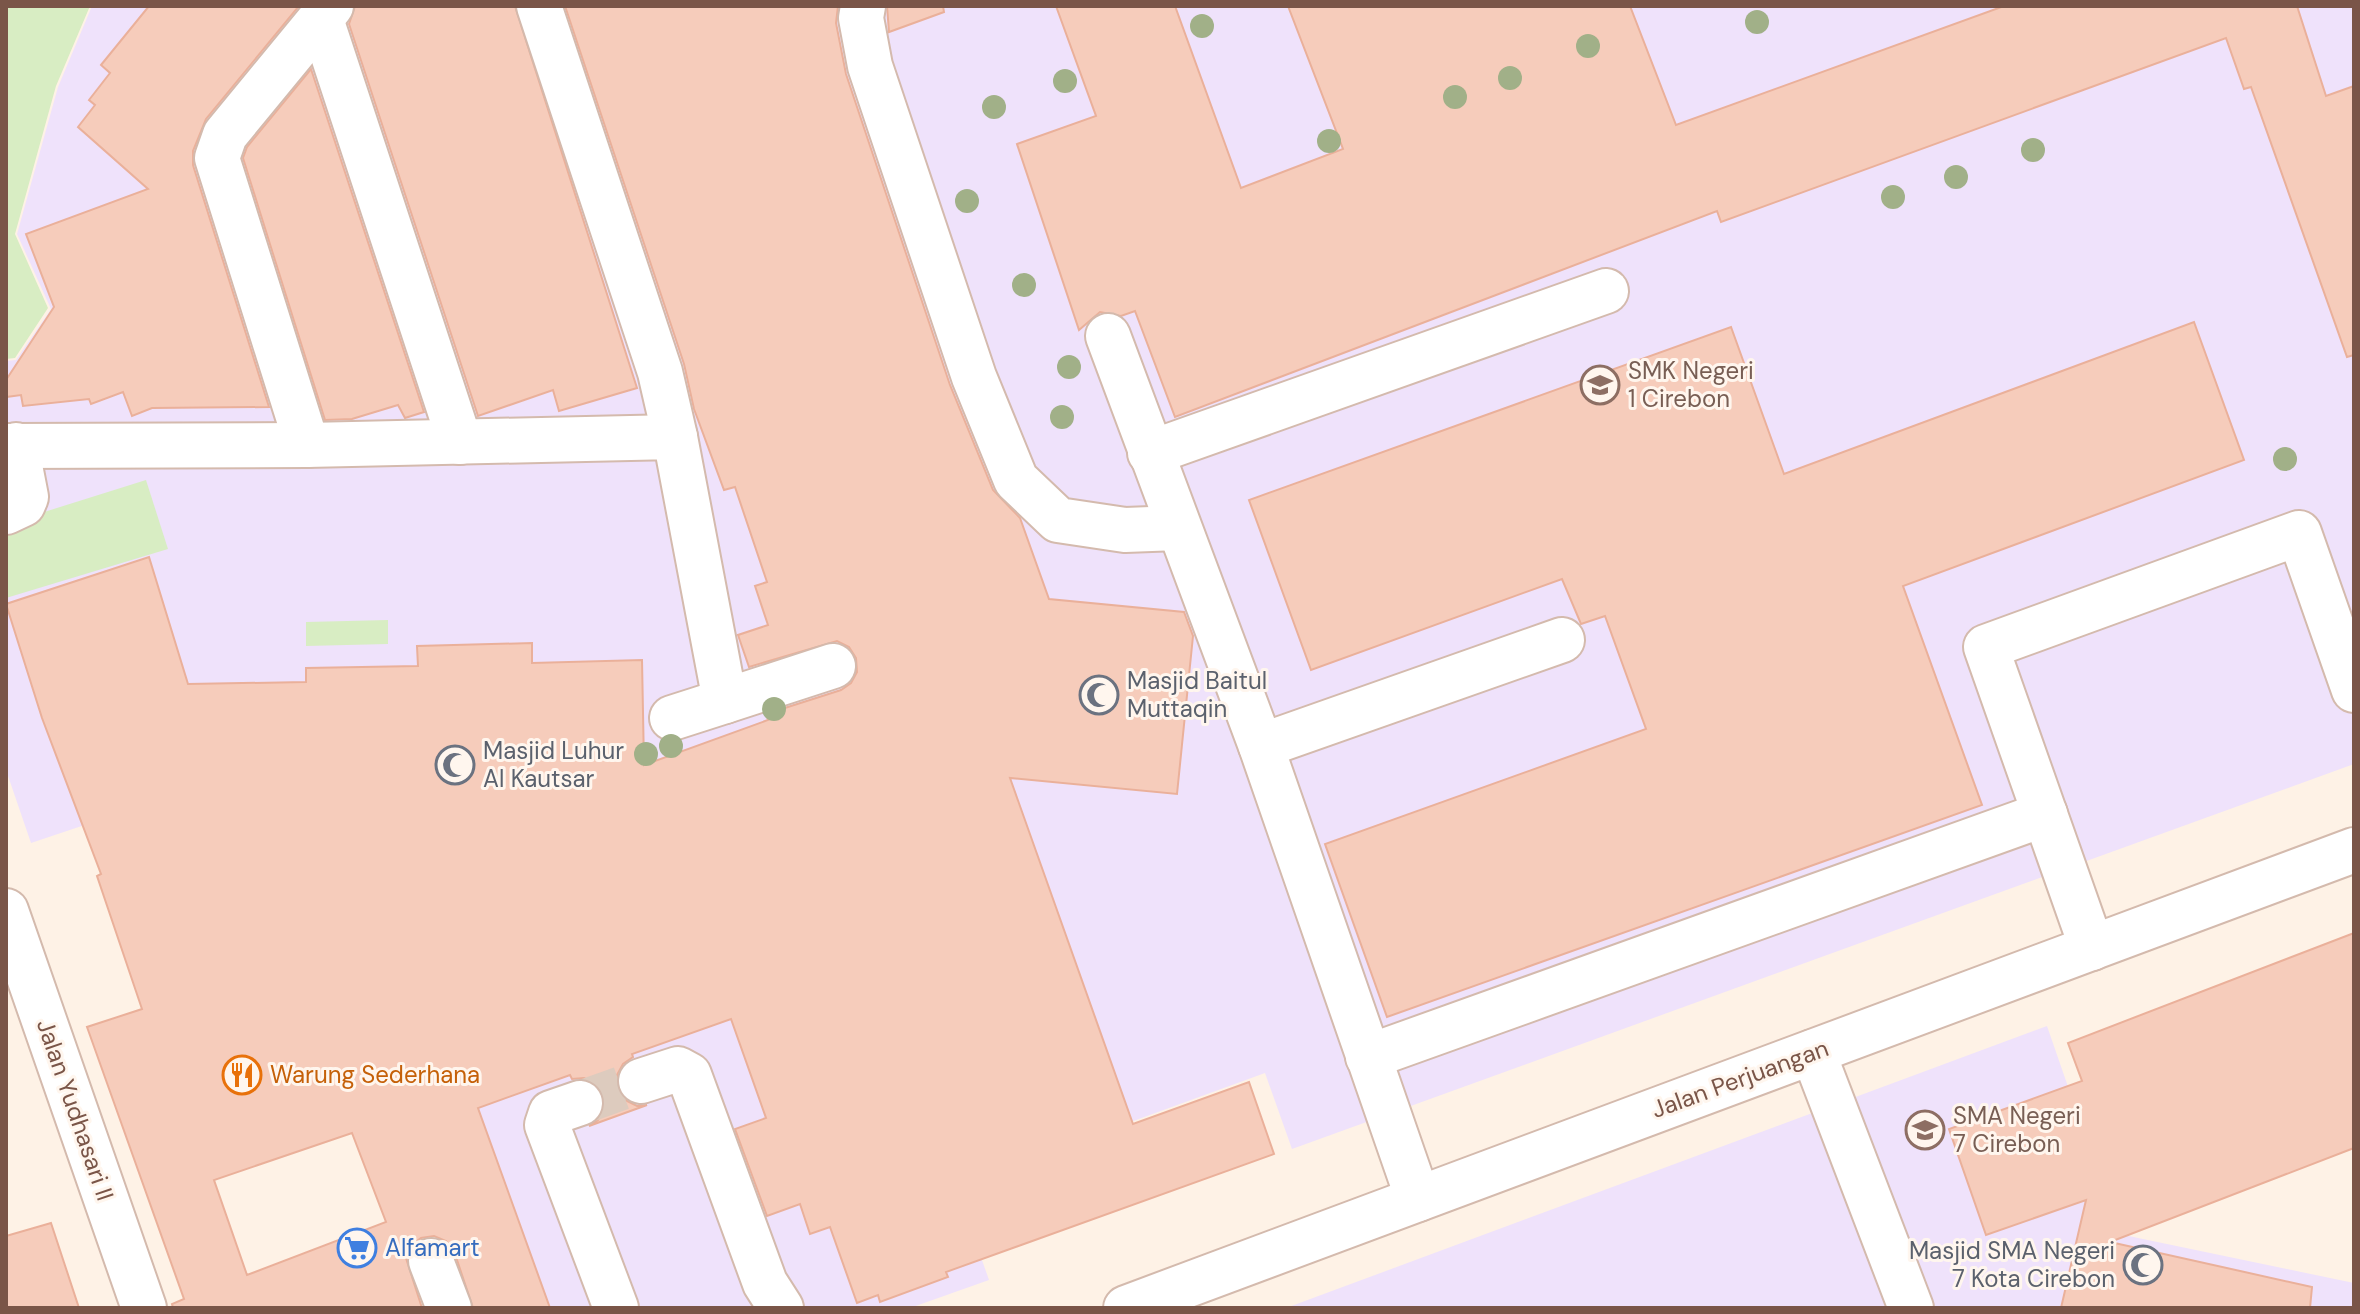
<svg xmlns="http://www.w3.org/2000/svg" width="2360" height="1314" viewBox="0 0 2360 1314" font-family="'DM Sans',sans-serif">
<rect width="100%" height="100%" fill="#fef2e6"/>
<g fill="#efe2fb">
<polygon points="92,6 2354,6 2354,764 1292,1149 1265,1073 958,1185 847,876 989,1280 910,1308 476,1308 398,1116 216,781 31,843 6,770 6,361 16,360 51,309 17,234 58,87"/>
<polygon points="2047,1026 2119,1234 2354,1283 2354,1308 1286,1308"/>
</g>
<g fill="#d8edc3">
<polygon points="6,6 90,6 56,86 15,234 48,308 15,358 6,359"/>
<polygon points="146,480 168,549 6,598 6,524"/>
<polygon points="388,620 388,644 306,646 306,622"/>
</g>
<g fill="#f6ccbb" stroke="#eab09a" stroke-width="2" fill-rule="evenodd">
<polygon points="149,6 299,6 206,119 193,151 193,165 269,407 152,408 132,416 123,392 91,404 89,399 23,406 21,395 6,397 6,380 54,307 26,234 148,189 78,127 95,105 89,100 110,73 101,65"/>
<polygon points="355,6 515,6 637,388 559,411 553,390 478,416 349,24"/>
<path d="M 565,6 L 838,6 L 836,23 L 846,74 L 950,385 L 993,490 L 1020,518 L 1049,599 L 1184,612 L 1193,636 L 1177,794 L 1010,778 L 1133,1124 L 1249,1082 L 1274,1154 L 946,1272 L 948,1277 L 880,1302 L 878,1295 L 857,1303 L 830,1227 L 810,1234 L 800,1204 L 767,1216 L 735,1129 L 766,1118 L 731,1019 L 632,1054 L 633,1057 L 623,1064 L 617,1075 L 617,1088 L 625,1100 L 637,1106 L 647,1105 L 589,1126 L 598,1120 L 604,1108 L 603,1094 L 596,1084 L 584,1078 L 572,1079 L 570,1075 L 478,1108 L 550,1308 L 473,1308 L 454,1251 L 446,1241 L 434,1236 L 421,1238 L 412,1245 L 406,1258 L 422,1308 L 173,1308 L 172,1304 L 184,1299 L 87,1027 L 142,1009 L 97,876 L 101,874 L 42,718 L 6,604 L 149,557 L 188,684 L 306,682 L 306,668 L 418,666 L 417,646 L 532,643 L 532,663 L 642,660 L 644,765 L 768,720 L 766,714 L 841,690 L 851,683 L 857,672 L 856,658 L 849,647 L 837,641 L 749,667 L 738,635 L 768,625 L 755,586 L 767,582 L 735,487 L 724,490 L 694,409 L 684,364 ZM 352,1133 L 386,1222 L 247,1275 L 214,1180 Z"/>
<polygon points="887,6 943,6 944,12 889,32"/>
<polygon points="1056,6 1175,6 1241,188 1343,149 1288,6 1630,6 1676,125 2004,6 2297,6 2326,96 2354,86 2354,355 2347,357 2251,87 2244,89 2226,38 1721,222 1717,211 1175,417 1135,311 1121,316 1100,312 1079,330 1017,144 1096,116"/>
<polygon points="311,69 424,412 405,418 398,405 352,419 325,420 243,158 247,147"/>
<polygon points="2194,322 2244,460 1903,586 1982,805 1387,1017 1325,844 1646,729 1605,616 1581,624 1562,579 1311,670 1249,500 1731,327 1784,474"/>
<polygon points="2354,933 2354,1148 2110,1242 2312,1287 2310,1308 2061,1308 2086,1200 1986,1235 1949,1129 2082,1081 2068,1043"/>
<polygon points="51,1223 79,1308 6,1308 6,1236"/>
</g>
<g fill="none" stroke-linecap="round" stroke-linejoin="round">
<polyline stroke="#ddcbbe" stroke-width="44" stroke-dasharray="44 22" stroke-linecap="butt" points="580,1103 641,1081"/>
<g stroke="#d4baad" stroke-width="48">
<g id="minor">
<polyline points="539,6 660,372 675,437"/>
<polyline points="863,6 861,18 870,66 974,377 1016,480 1058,520 1125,530 1178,528"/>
<polyline points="321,19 460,442"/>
<polyline points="1108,336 1261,746 1418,1199"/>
<polyline points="307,445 217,158 225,135 331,6"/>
<polyline points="6,446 307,445 675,437 725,701 672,718"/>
<polyline points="1150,453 1606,291"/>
<polyline points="6,512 23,504 26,497 16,445"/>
<polyline points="725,701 833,666"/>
<polyline points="1261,746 1562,640"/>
<polyline points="6,911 144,1308"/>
<polyline points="2092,948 1986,647 2299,533 2354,690"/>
<polyline points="1813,1052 1911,1308"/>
<polyline points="1368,1057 2045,814"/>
<polyline points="641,1081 678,1069 689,1075 765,1283 781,1308"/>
<polyline points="580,1103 551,1113 547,1125 616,1308"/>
<polyline points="431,1261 449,1308"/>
<polyline points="1126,1308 2354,850"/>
</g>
</g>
<use href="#minor" stroke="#fff" stroke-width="44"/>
</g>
<g fill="#a1b088">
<circle cx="1757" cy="22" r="12"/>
<circle cx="1202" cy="26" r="12"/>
<circle cx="1588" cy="46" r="12"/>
<circle cx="1510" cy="78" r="12"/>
<circle cx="1065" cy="81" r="12"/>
<circle cx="1455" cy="97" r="12"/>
<circle cx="994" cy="107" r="12"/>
<circle cx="1329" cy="141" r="12"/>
<circle cx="2033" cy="150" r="12"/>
<circle cx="1956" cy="177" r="12"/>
<circle cx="1893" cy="197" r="12"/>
<circle cx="967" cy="201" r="12"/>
<circle cx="1024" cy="285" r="12"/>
<circle cx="1069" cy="367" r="12"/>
<circle cx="1062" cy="417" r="12"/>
<circle cx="2285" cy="459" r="12"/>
<circle cx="774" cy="709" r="12"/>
<circle cx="671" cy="746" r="12"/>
<circle cx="646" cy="754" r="12"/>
</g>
<defs>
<g id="school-ring" transform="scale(2)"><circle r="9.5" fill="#fff6ee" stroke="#8d6e63" stroke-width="1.5"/><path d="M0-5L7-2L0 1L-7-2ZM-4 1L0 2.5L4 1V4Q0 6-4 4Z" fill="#8d6e63"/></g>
<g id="mosque-ring" transform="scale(2)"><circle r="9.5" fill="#fff6ee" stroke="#6b7280" stroke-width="1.5"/><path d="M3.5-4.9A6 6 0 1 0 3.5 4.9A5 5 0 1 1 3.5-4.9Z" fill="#6b7280"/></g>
<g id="restaurant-ring" transform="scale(2)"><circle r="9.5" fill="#fff6ee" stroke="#e8710a" stroke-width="1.5"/><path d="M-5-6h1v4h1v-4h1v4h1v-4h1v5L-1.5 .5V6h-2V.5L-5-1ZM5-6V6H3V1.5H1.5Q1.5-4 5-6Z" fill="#e8710a"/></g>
<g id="supermarket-ring" transform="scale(2)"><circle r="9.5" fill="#fff6ee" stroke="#3f7fe0" stroke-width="1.5"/><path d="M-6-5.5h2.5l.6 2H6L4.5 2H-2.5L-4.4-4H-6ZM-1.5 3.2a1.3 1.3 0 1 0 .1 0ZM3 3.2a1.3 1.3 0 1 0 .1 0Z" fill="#3f7fe0"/></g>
</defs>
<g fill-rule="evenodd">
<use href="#school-ring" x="1600" y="385"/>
<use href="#mosque-ring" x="1099" y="695"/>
<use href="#mosque-ring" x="455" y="765"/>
<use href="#restaurant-ring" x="242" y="1075"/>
<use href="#school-ring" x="1925" y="1130"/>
<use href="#supermarket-ring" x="357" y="1248"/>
<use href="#mosque-ring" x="2143" y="1265"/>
</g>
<g text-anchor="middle" stroke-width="6" stroke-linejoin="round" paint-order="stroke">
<g font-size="24" fill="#785e54" stroke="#fff6ee" text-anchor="start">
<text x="1628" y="379">SMK Negeri<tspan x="1628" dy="28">1 Cirebon</tspan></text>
<text x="1953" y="1124">SMA Negeri<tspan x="1953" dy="28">7 Cirebon</tspan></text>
</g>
<g font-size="24" fill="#5b616d" stroke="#fff6ee" text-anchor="start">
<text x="1127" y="689">Masjid Baitul<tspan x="1127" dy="28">Muttaqin</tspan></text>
<text x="483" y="759">Masjid Luhur<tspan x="483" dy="28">Al Kautsar</tspan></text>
<text x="2115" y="1259" text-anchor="end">Masjid SMA Negeri<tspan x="2115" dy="28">7 Kota Cirebon</tspan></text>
</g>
<g font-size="24" fill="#c56008" stroke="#fff6ee" text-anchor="start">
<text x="270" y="1083">Warung Sederhana</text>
</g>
<g font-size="24" fill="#7a5548" stroke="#fff6ee">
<text transform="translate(1740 1079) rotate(-20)" y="8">Jalan Perjuangan</text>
<text transform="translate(75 1110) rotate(71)" y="8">Jalan Yudhasari II</text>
</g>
<g font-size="24" fill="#366cbe" stroke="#fff6ee" text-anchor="start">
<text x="385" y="1256">Alfamart</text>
</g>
</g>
<rect width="2360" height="1314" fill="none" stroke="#7a5548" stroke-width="16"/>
</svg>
